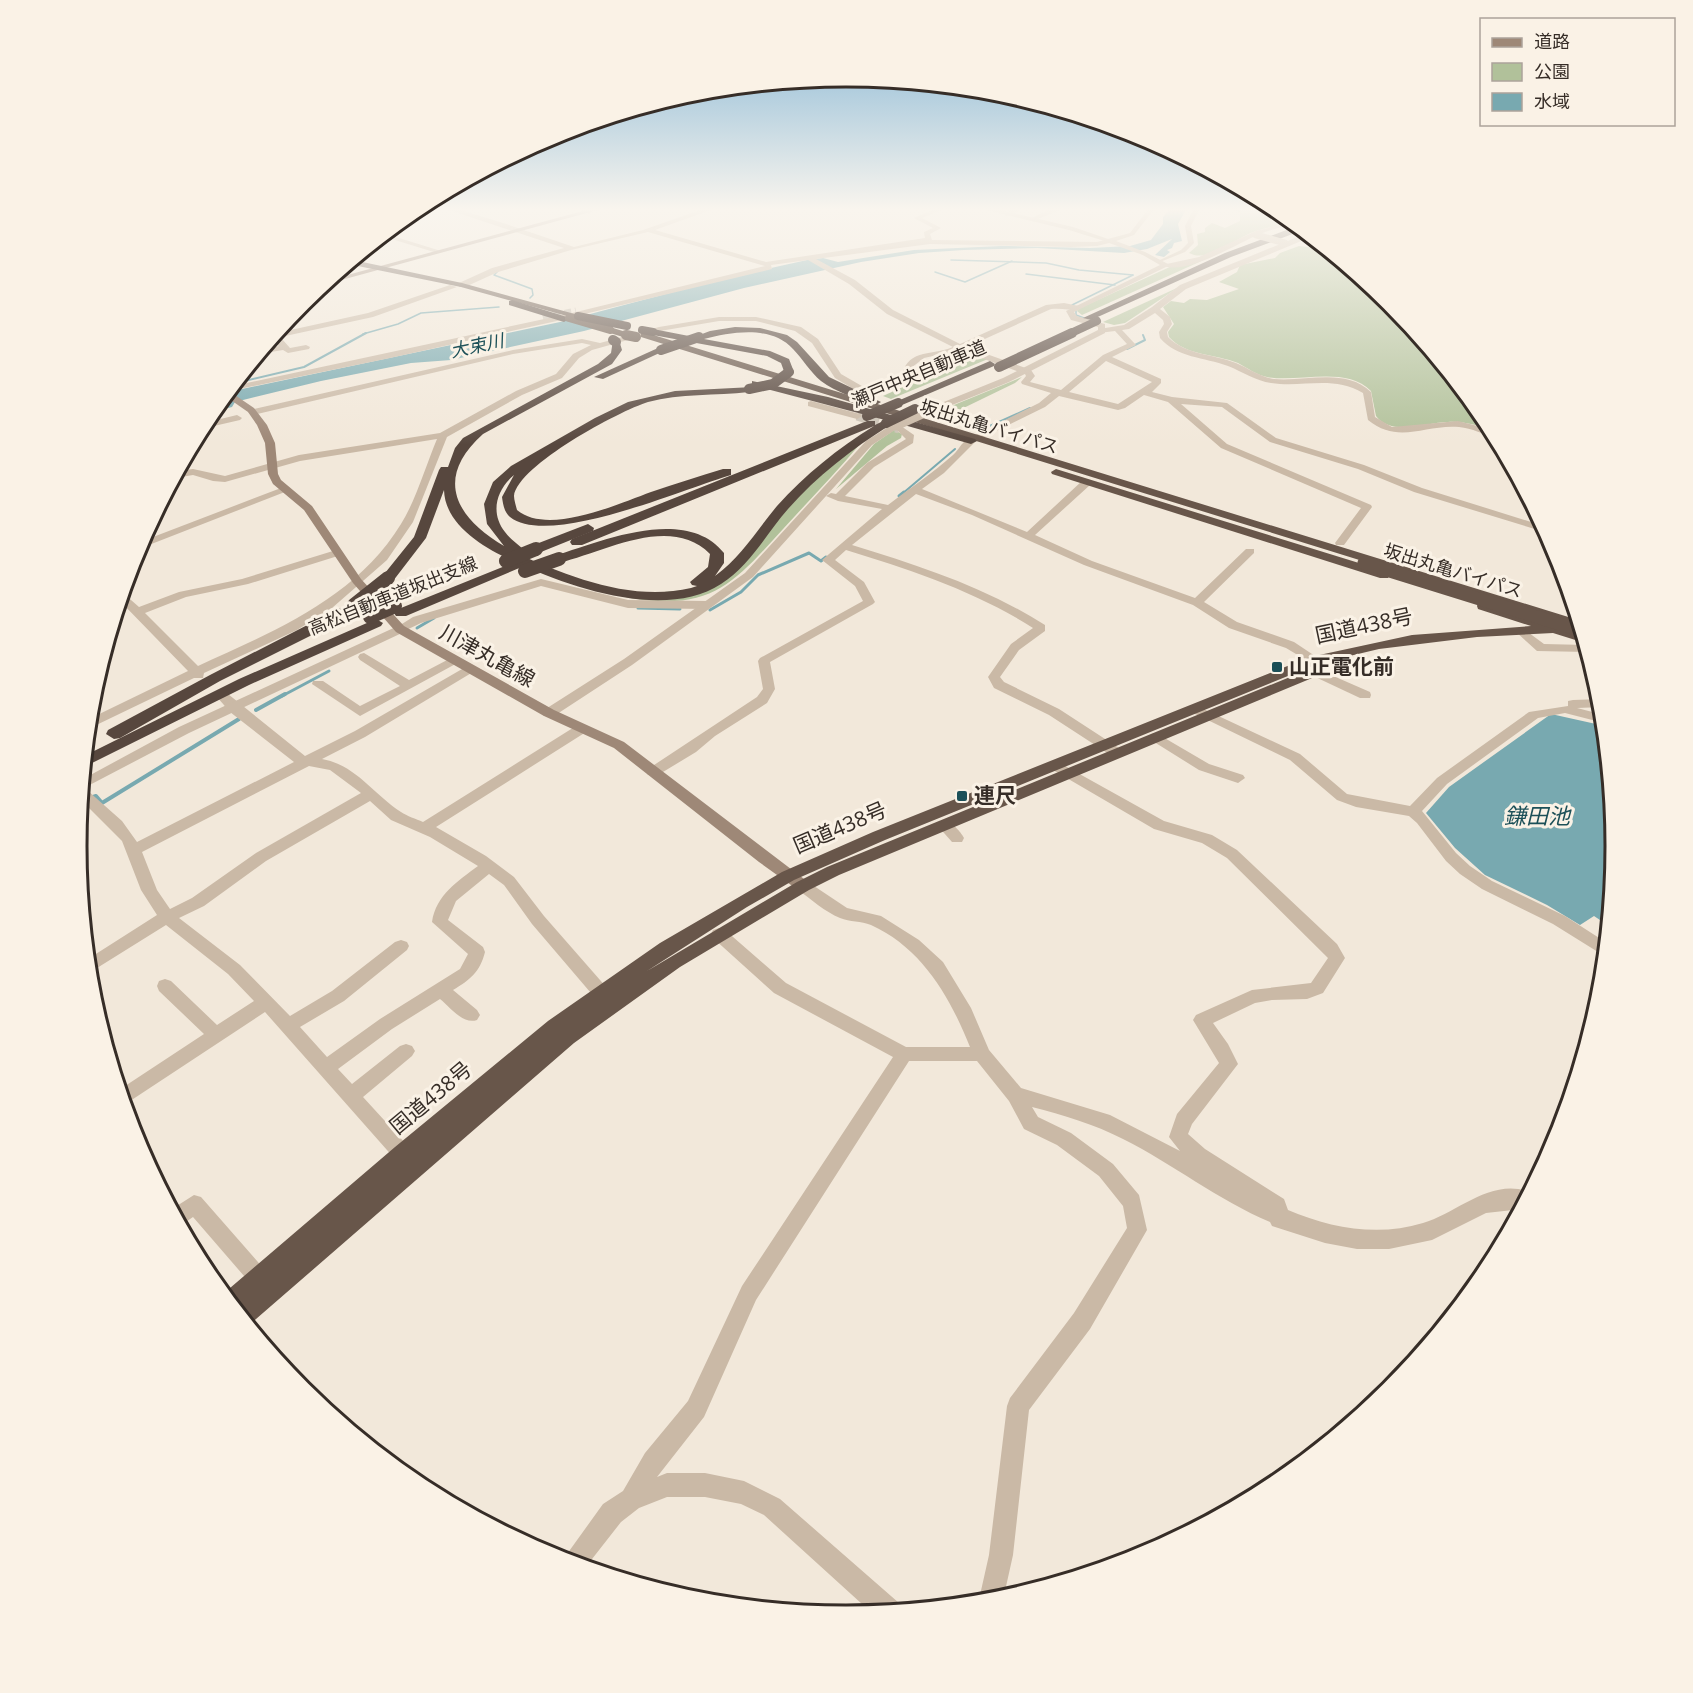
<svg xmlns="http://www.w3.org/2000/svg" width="1693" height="1693" viewBox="0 0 1693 1693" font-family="'Open Sans','Noto Sans JP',sans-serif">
<rect width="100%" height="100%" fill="#f2e8da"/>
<g fill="#b1c19a">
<path d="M 1233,208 L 1270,208 L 1292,221 C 1279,226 1264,228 1251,233 C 1233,240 1208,263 1189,253 L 1198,245 L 1197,234 L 1205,232 L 1205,228 L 1212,223 L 1225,228 L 1240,221 L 1240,213 Z"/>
<path d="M 1299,246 L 1327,249 L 1391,302 L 1487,419 L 1494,431 C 1479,426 1464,421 1448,422 C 1427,422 1392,437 1376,416 L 1371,391 C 1346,365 1298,383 1267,377 C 1257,375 1247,368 1238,363 C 1216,354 1186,356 1169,337 L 1168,332 L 1174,324 L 1163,307 L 1171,301 L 1184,303 L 1190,299 L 1207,300 L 1239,289 L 1219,282 L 1237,272 L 1240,265 L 1275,258 L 1280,253 Z"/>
<polygon points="1217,254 1082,315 1077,311 1078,309 1172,266"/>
<polygon points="1179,287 1125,323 1114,325 1103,322"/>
<polygon points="975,357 988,359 891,399 883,396 962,360"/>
<polygon points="1022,377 1015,383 947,416 941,417 932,414"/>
<polygon points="894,430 902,434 901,438 887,446 836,489 874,444"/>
<path d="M 860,444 C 839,469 817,492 795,516 C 736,579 717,616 620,596 L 709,588 L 827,468 Z"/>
</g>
<g fill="#78a9b0">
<polygon points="1171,208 1187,208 1178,224 1182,241 1174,243 1172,248 1167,250 1170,252 1164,257 1155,255 1172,239 1147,249 1124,253 1037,248 964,250 919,253 861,262 744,288 584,331 451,360 411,363 321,381 235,402 232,407 212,412 228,392 560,322 726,278 807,260 823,258 838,262 914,250 1001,246 930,244 1090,248 1130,246 1151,240 1163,224 1163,217"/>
<polygon points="1551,714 1605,726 1616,847 1609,926 1594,916 1580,925 1547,905 1485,875 1455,848 1426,813 1449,787"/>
</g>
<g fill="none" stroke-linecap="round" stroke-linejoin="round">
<g stroke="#78a9b0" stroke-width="1.5">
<polyline points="951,260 1046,263 1079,270 1133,275"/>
<polyline points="498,271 494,275 532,289 533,295 530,298"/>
<polyline points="935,272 965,282 1012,261"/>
<polyline points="1026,274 1115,285"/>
<polyline points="1072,305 1133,275"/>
<polyline points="1076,311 1076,315 1084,318"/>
<polyline points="363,334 398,324 421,313 499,307"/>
</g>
<g stroke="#78a9b0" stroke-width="2">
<polyline points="1127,349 1145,340 1143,335"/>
<polyline points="236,383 304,367 366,333"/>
<polyline points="981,430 1030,408"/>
<polyline points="902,494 955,449"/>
</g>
<g stroke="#78a9b0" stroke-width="3">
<polyline points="899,496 904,492"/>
<polyline points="638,608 680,609"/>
<polyline points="710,610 741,592 758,575 809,553 821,561 826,557"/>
<polyline points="417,628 434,618"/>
<polyline points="282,696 329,671"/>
</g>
<g stroke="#78a9b0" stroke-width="4">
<polyline points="256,710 285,694"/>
<polyline points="81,801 96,796 102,803 239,719"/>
</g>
<polyline stroke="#ccc3b6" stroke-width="7" stroke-dasharray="7 4" stroke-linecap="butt" points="543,318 576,311"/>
<polyline stroke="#ccc3b6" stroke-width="9" stroke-dasharray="9 4.5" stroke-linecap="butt" points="857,416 899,429"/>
<g fill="#cab9a6" fill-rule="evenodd">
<path d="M 443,208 L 454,208 L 503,223 L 574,247 L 643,230 L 706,208 L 716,208 L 655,230 L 766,262 L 925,238 L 924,232 L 933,228 L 914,218 L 937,208 L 946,208 L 922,218 L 941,228 L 930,234 L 932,240 L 1097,242 L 1130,233 L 1149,208 L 1155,208 L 1134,235 L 1116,241 L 1145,252 L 1143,255 L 1109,243 L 1097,246 L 1071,247 L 930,244 L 816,259 L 855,280 L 893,310 L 960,344 L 1046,305 L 1064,303 L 1079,306 L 1079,310 C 1069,310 1061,308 1051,309 L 967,347 L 1031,370 L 1035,376 L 1030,382 L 1061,390 L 1103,355 L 1127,344 L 1115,331 L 1099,333 L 1099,329 L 1124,325 L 1152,307 L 1180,285 L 1307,233 L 1311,237 L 1186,289 L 1160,309 L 1170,317 L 1172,324 L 1167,332 L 1168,337 C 1186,355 1213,354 1236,363 C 1248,368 1260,377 1274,379 C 1306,382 1345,367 1371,392 L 1375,417 L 1392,427 L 1458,421 L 1493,430 L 1496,437 C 1484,435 1472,428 1459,427 C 1425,424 1399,445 1368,420 L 1363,393 C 1333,375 1303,388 1271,383 C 1256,381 1243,372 1228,366 C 1204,357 1177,358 1160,338 L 1159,332 L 1164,324 L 1163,320 L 1155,313 L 1129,329 L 1122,330 L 1136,345 L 1112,357 L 1161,379 L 1161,383 L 1152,392 L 1172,397 L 1227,403 L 1276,438 L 1364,465 L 1422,488 L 1544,526 L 1548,533 L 1414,492 L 1358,469 L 1270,442 L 1222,407 L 1181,404 L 1227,444 L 1371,505 L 1372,507 L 1344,545 L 1336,545 L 1335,543 L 1361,508 L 1221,448 L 1168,402 L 1144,395 L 1125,408 L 1118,410 L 1059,396 L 1045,407 L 978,440 L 975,439 L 975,435 L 1039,403 L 1051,393 L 1022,384 L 1021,382 L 1026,376 L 1025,374 L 960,350 L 924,358 L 911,368 L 907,384 L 881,395 L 862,394 L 835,378 L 812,343 L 795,331 L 756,321 L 719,321 L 660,331 L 592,350 L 579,358 L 562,378 L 522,395 L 447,437 L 413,522 L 387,560 L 332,608 L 297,630 L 204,673 L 203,678 L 194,678 L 88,729 L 89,719 L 188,671 L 120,601 L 123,593 L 139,607 L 179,592 L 242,579 L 333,551 L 341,551 L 341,555 L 248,584 L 186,597 L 145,613 L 198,666 C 274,631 355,599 401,524 C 416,500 426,465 437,439 L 300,461 L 225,482 L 213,481 L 193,475 L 175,478 L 178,471 L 193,469 L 225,476 L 299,455 L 440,433 L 516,391 L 556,374 L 573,354 L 591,345 L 582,343 L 513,354 L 253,415 L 248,412 L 250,410 L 513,350 L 582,339 L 600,343 L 659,327 L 719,317 L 756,317 L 801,327 L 818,339 L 841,374 L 867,389 L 880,389 L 900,381 C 907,347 928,357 953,347 L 887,314 L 849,284 L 808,260 L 771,265 L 772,269 L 572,317 L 572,313 L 765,266 L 648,232 L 571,250 L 498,272 L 465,287 L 459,287 L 459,283 L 492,268 L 564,248 ZM 1106,361 L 1152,382 L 1118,404 L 1069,392 Z"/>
<polygon points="577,208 586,208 592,212 589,214"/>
<polygon points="1004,208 1019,211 1006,216 1004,213 1010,211"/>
<polygon points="1052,208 1060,210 1033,221 1028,220"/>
<polygon points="1194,208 1200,208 1191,226 1194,243 1185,252 1160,262 1160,260 1181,250 1188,243 1185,226"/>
<path d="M 1293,221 L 1296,224 C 1284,227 1271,229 1260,234 C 1238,243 1184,277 1162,265 L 1199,257 L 1256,231 Z"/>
<polygon points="386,234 441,251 442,252 437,253 382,236"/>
<polygon points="450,285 457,287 373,317 276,338 282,339 290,348 306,345 310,347 309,349 288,353 283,350 259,354 263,349 279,346 270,341 277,333 368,313"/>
<polygon points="563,315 566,315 566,319 390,358 229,391 233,386"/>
<polygon points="811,401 860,414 862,416 857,419 808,406 808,402"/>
<polygon points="237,415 242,418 240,420 201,429 204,423"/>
<path d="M 901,426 L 914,435 L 913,443 L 874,467 L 845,496 L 888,505 C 910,488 933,473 953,455 C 961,448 962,438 974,439 L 976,441 L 944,473 L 922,489 L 1027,532 L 1082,481 L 1090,481 L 1090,485 L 1035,535 L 1092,561 L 1195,598 L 1246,549 L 1254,549 L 1254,553 L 1204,602 L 1237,622 L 1294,642 L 1321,660 L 1319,663 L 1311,663 L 1286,648 L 1229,628 L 1193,605 L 1084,565 L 972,515 L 916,494 L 852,545 C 920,566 985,587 1045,625 L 1045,631 L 1019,650 L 1000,677 L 1004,682 L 1059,709 L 1122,750 L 1124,753 L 1122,756 L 1112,756 L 1049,715 L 994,688 L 988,677 L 1011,644 L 1033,628 C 975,591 911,570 846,550 L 835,560 L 864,582 L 875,602 L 873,604 L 770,662 L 775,689 L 767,703 L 715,736 L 696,752 L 658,775 L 648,775 L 646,772 L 648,769 L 757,697 L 763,689 L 758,661 L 760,658 L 863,601 L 855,586 L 822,560 L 882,509 L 838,501 L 826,496 L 831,493 L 836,494 L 867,463 L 906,439 L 896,429 Z"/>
<polygon points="281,488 290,490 136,550 140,542"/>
<polygon points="541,579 628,600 707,601 713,605 707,609 628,608 541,586 421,623 400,633 394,629 413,617"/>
<polygon points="1521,627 1544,644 1586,645 1588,652 1537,651 1515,631"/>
<polygon points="364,653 409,680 451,658 459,658 461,661 360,716 312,684 313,681 323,681 360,706 400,686 360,660 358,657 360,654"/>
<path d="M 469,665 L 473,666 L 475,669 L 473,672 L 365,737 L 322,759 C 356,765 373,794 401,812 C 407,816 416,819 423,822 L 576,726 L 586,726 L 588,729 L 586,732 L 436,827 L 486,856 L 514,877 L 544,916 L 614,996 L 617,1001 L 614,1006 L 608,1008 L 602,1006 L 532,924 L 504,885 L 489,874 L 456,901 L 448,920 L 483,947 L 485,952 C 480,972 470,980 453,990 L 477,1010 L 480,1015 L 477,1020 C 463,1025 450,1007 440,999 L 392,1029 L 338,1069 L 352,1084 L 400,1046 L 406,1044 L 412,1046 L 415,1051 L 412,1056 L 363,1097 L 416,1155 L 419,1161 L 416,1167 L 409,1170 L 402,1167 L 265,1012 L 124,1105 L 119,1090 L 204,1034 L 159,991 L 157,986 L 159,981 L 165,979 L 171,981 L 217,1025 L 254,1001 L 228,974 L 166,925 L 89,973 L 88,959 L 157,915 L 141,890 L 122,841 L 81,800 L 82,788 L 87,790 L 122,821 L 137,842 L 294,762 L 230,712 L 217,697 L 218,694 L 228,694 L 305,756 L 355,731 ZM 309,766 L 330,770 L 361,793 L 256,853 L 192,898 L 170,909 L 157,890 L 142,852 ZM 370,801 L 391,820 L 430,837 L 478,866 C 458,881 436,895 432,922 L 468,954 L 460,969 L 380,1019 L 327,1057 L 300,1027 L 344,1001 L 407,950 L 409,946 L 407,942 L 401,940 L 395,942 L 332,991 L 290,1016 L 240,965 L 179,918 L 204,906 L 266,861 Z"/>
<polygon points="1315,668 1370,692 1371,695 1370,698 1360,698 1311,675 1309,672"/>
<polygon points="1602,699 1603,707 1577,708 1604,715 1604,723 1565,713 1538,718 1447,784 1422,811 1456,853 1470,866 1492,881 1565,916 1607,943 1606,957 1553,924 1482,889 1460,874 1446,861 1417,823 1409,816 1356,807 1337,800 1290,760 1185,709 1192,705 1197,706 1300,754 1347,794 1410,806 1437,778 1529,712 1568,706 1568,701 1573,700"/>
<polygon points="1156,733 1209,764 1243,775 1245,778 1238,783 1199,770 1151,740 1149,737 1151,734"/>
<path d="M 1058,762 L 1164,821 L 1212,835 L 1237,850 L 1337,944 L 1345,958 L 1323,993 L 1307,999 L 1272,1000 L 1255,1003 L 1213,1023 L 1228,1044 L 1238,1064 L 1192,1124 L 1188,1134 L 1205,1149 L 1284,1199 L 1288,1210 C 1330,1228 1378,1237 1423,1223 C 1457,1213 1491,1177 1530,1192 L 1522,1209 L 1486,1213 L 1432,1240 L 1389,1249 L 1357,1249 L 1325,1243 L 1272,1226 L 1270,1222 C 1218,1200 1173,1164 1123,1139 C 1094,1124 1063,1115 1032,1107 L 1038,1117 L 1071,1133 L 1113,1164 L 1139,1195 L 1147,1230 L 1090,1329 L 1029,1410 L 1013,1555 L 1003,1600 L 978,1604 L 989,1555 L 1007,1406 L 1010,1398 L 1074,1313 L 1127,1228 L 1123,1206 L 1099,1176 L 1057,1145 L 1024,1129 L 1009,1101 L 977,1061 L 909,1061 L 756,1300 L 704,1417 L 657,1477 L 667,1473 L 705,1473 L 744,1481 L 780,1499 L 899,1603 L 902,1611 L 873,1614 L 764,1515 L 741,1504 L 705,1497 L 667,1497 L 639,1508 L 621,1522 L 585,1568 L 562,1561 L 603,1504 L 623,1491 L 645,1453 L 688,1401 L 742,1286 L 893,1057 L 774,993 L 713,938 L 711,934 L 713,930 L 719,928 L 725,930 L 786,983 L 906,1047 L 970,1047 C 950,997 922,948 871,925 C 861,921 850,922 840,918 C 825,912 811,899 798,890 L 795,886 L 798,882 L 808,882 L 847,908 L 881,916 L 919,940 L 943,962 L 971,1008 L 989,1050 L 1021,1088 L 1110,1115 L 1180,1151 L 1169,1137 L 1177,1114 L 1219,1063 L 1193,1020 L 1196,1015 L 1252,990 L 1311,983 L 1328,958 L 1227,858 L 1202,843 L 1154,829 L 1053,770 L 1051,767 L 1053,764 Z"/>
<path d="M 944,820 C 952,822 960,831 964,838 L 962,842 L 952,842 L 937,825 Z"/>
<polygon points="194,1195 201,1197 271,1277 274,1284 271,1291 264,1294 257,1291 193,1217 180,1226 172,1209"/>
</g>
<g fill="#cab9a6" fill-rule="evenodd">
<polygon points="978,208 991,208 1073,227 1114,241 1111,243 1069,230"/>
<polygon points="1141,252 1145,252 1170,265 1074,312 1077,316 1105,324 1105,333 1009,382 930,414 924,414 924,410 1003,378 1098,330 1098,327 1071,320 1066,311 1160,265 1141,254"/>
<polygon points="893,424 901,426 872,445 753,577 632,665 554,716 544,716 542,713 544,710 624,659 745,573 866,441"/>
<polygon points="400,625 406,629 404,632 189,733 82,789 83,779 179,727"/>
</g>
<g fill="#9e8877" fill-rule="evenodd">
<polygon points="594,208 605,208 323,285 329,280"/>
<polygon points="229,391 254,408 267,425 275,443 278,474 281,480 312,506 361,579 404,626 554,710 624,742 808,882 811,886 808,890 798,890 759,862 614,748 544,716 396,632 353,583 304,510 273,484 268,474 265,443 257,425 248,412 225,396"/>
</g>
<g fill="#68564a" fill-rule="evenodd">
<polygon points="353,260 462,283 582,316 578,319 461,287 348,264"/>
<polygon points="610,327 629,333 630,335 626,338 607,332 606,330"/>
<polygon points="641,333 647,333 1578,620 1582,630 1578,633 1583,634 1585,643 1553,633 1477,637 1379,649 1320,663 885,840 794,880 747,907 647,971 797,882 827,867 1307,670 1317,670 1319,673 1317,676 839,875 809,890 680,967 574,1043 248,1326 223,1294 395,1147 548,1021 660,943 782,872 873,832 1310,657 1412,635 1531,626 1478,609 1477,606 1478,603 1488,603 1556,625 1569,625 641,337"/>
<polygon points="1056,469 1388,572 1390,575 1388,578 1380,578 1052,474 1051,472"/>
</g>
<g fill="#57473e" fill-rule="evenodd">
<polygon points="1297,226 1303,230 1231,257 1091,320 1083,318 1225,253"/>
<polygon points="512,300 567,317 569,319 564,322 509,305 509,301"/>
<path d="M 735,327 L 760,328 L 787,335 L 797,342 L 829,377 L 881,402 L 876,405 L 872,404 C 855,398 836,392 821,381 C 810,372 803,359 793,349 C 771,325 732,332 704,339 L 770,351 L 789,359 L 794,372 L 793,374 L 785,374 L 781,363 L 767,356 L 653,335 L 648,332 L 653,329 L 694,337 L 710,331 Z"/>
<path d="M 613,340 L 619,340 L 622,350 L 612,364 L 483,434 C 434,478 455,517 504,546 L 487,524 L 484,504 L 493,482 L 511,466 L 595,418 L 628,402 L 675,391 L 753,387 L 753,391 L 749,392 C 716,396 680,393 648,402 C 619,411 518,465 514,496 C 514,500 516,506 517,510 C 548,536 618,504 651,492 C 675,484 699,476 723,469 L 731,469 L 731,475 C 686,488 549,548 510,517 C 504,512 503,504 502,497 L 514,475 C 496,490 490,513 505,532 C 510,539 517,543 523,549 L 516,553 C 569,577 632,602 691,588 L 697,586 L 692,585 L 690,582 L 708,567 L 710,554 C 670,514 605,552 559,563 L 552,559 L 554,556 C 601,541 686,505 724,553 L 724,563 L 715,576 C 741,557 757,530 777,506 C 805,475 838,448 874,426 L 582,545 L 572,545 L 570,542 L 572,539 L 867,421 L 875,421 L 875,425 L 885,420 L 752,385 L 752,381 L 828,397 L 975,439 L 977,441 L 971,444 L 890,421 L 890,425 C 852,449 817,476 788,509 C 766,534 750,566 721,584 C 668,619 577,590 524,566 L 406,616 L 396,616 L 394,613 L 396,610 L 515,562 C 486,549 445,526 444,490 L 426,538 L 393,581 L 383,581 L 381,578 L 414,537 L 439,470 L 441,467 L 448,467 L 455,448 L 463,438 L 598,364 L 611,353 Z"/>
<polygon points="658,348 666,350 603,379 594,377"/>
<polygon points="990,361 995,364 994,366 902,405 898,406 893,403"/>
<polygon points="588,524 594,528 593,531 541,552 531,552 529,549 531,546"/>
<polygon points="354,601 361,605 359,608 326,628 220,681 120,738 114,739 106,734 108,730 210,675"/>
<polygon points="376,619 383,623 381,626 249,685 84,767 86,755 239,679"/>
</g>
<polyline stroke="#cab9a6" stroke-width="7" points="1256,235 1285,243"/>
<polyline stroke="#cab9a6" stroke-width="9" points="896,426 927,412"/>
<polyline stroke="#68564a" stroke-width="8" points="569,318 610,330"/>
<polyline stroke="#68564a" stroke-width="10" points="626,335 636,337"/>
<polyline stroke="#68564a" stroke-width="13" points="1364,563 1582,631"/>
<g stroke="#57473e" stroke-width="8">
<polyline points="578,316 627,326"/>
<polyline points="642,330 653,332"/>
<polyline points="1069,334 1097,321"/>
</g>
<g stroke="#57473e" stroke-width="10">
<polyline points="613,340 616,342"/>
<polyline points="661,350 699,337"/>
<polyline points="999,367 1072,333"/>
<polyline points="749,389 773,384 789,372"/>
<polyline points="867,416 898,403"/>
<polyline points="886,423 915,409"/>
</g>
<g stroke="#57473e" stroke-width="14">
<polyline points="506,561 536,549"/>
<polyline points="525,571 559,559"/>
<polyline points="354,605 388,578"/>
<polyline points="370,617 395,606"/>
</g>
</g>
<linearGradient id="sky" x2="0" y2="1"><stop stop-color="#7bb0d2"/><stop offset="0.47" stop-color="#f9f5ee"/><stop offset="1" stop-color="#f9f5ee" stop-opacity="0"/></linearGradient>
<rect width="1693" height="445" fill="url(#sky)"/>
<g fill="#1c5058" stroke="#faf2e6" stroke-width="2">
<rect x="1271" y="661" width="12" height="12" rx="3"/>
<rect x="956" y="790" width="12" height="12" rx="3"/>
</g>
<g text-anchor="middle" stroke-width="6" stroke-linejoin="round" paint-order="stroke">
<g font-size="18" font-style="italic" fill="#1c5058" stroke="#faf2e6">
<text transform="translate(477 346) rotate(-12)" y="6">大束川</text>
</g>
<g font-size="18" fill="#362d27" stroke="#faf2e6">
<text transform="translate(919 374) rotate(-23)" y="6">瀬戸中央自動車道</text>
<text transform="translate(989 427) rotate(17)" y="6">坂出丸亀バイパス</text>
<text transform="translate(1453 571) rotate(17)" y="6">坂出丸亀バイパス</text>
<text transform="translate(393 596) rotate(-22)" y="6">高松自動車道坂出支線</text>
</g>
<g font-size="21" fill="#362d27" stroke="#faf2e6">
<text transform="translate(1364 626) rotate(-12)" y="7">国道438号</text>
<text transform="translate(487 656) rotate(29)" y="7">川津丸亀線</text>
<text transform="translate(840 828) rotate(-23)" y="7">国道438号</text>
<text transform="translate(431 1098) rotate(-40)" y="7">国道438号</text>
</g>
<g font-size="21" font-weight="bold" fill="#362d27" stroke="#faf2e6" text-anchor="start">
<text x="1289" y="674">山正電化前</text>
<text x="974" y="803">連尺</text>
</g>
<g font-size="22" font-style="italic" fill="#1c5058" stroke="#faf2e6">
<text x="1537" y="824">鎌田池</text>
</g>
</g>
<path d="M0 0H1693V1693H0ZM87 846a759 759 0 1 1 1518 0a759 759 0 1 1-1518 0Z" fill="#faf2e6" fill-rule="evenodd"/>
<path fill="none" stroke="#362d27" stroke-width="3" d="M87 846a759 759 0 1 1 1518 0a759 759 0 1 1-1518 0Z"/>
<rect x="1480" y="18" width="195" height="108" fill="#faf2e6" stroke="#aca39a" stroke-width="1.5"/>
<rect x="1492" y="38" width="30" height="9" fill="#9e8877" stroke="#aca39a" stroke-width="1.5"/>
<text x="1534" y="48" font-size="18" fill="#362d27">道路</text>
<rect x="1492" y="63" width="30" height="18" fill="#b1c19a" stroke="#aca39a" stroke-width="1.5"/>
<text x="1534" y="78" font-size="18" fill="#362d27">公園</text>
<rect x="1492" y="93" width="30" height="18" fill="#78a9b0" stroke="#aca39a" stroke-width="1.5"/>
<text x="1534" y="108" font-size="18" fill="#362d27">水域</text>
</svg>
